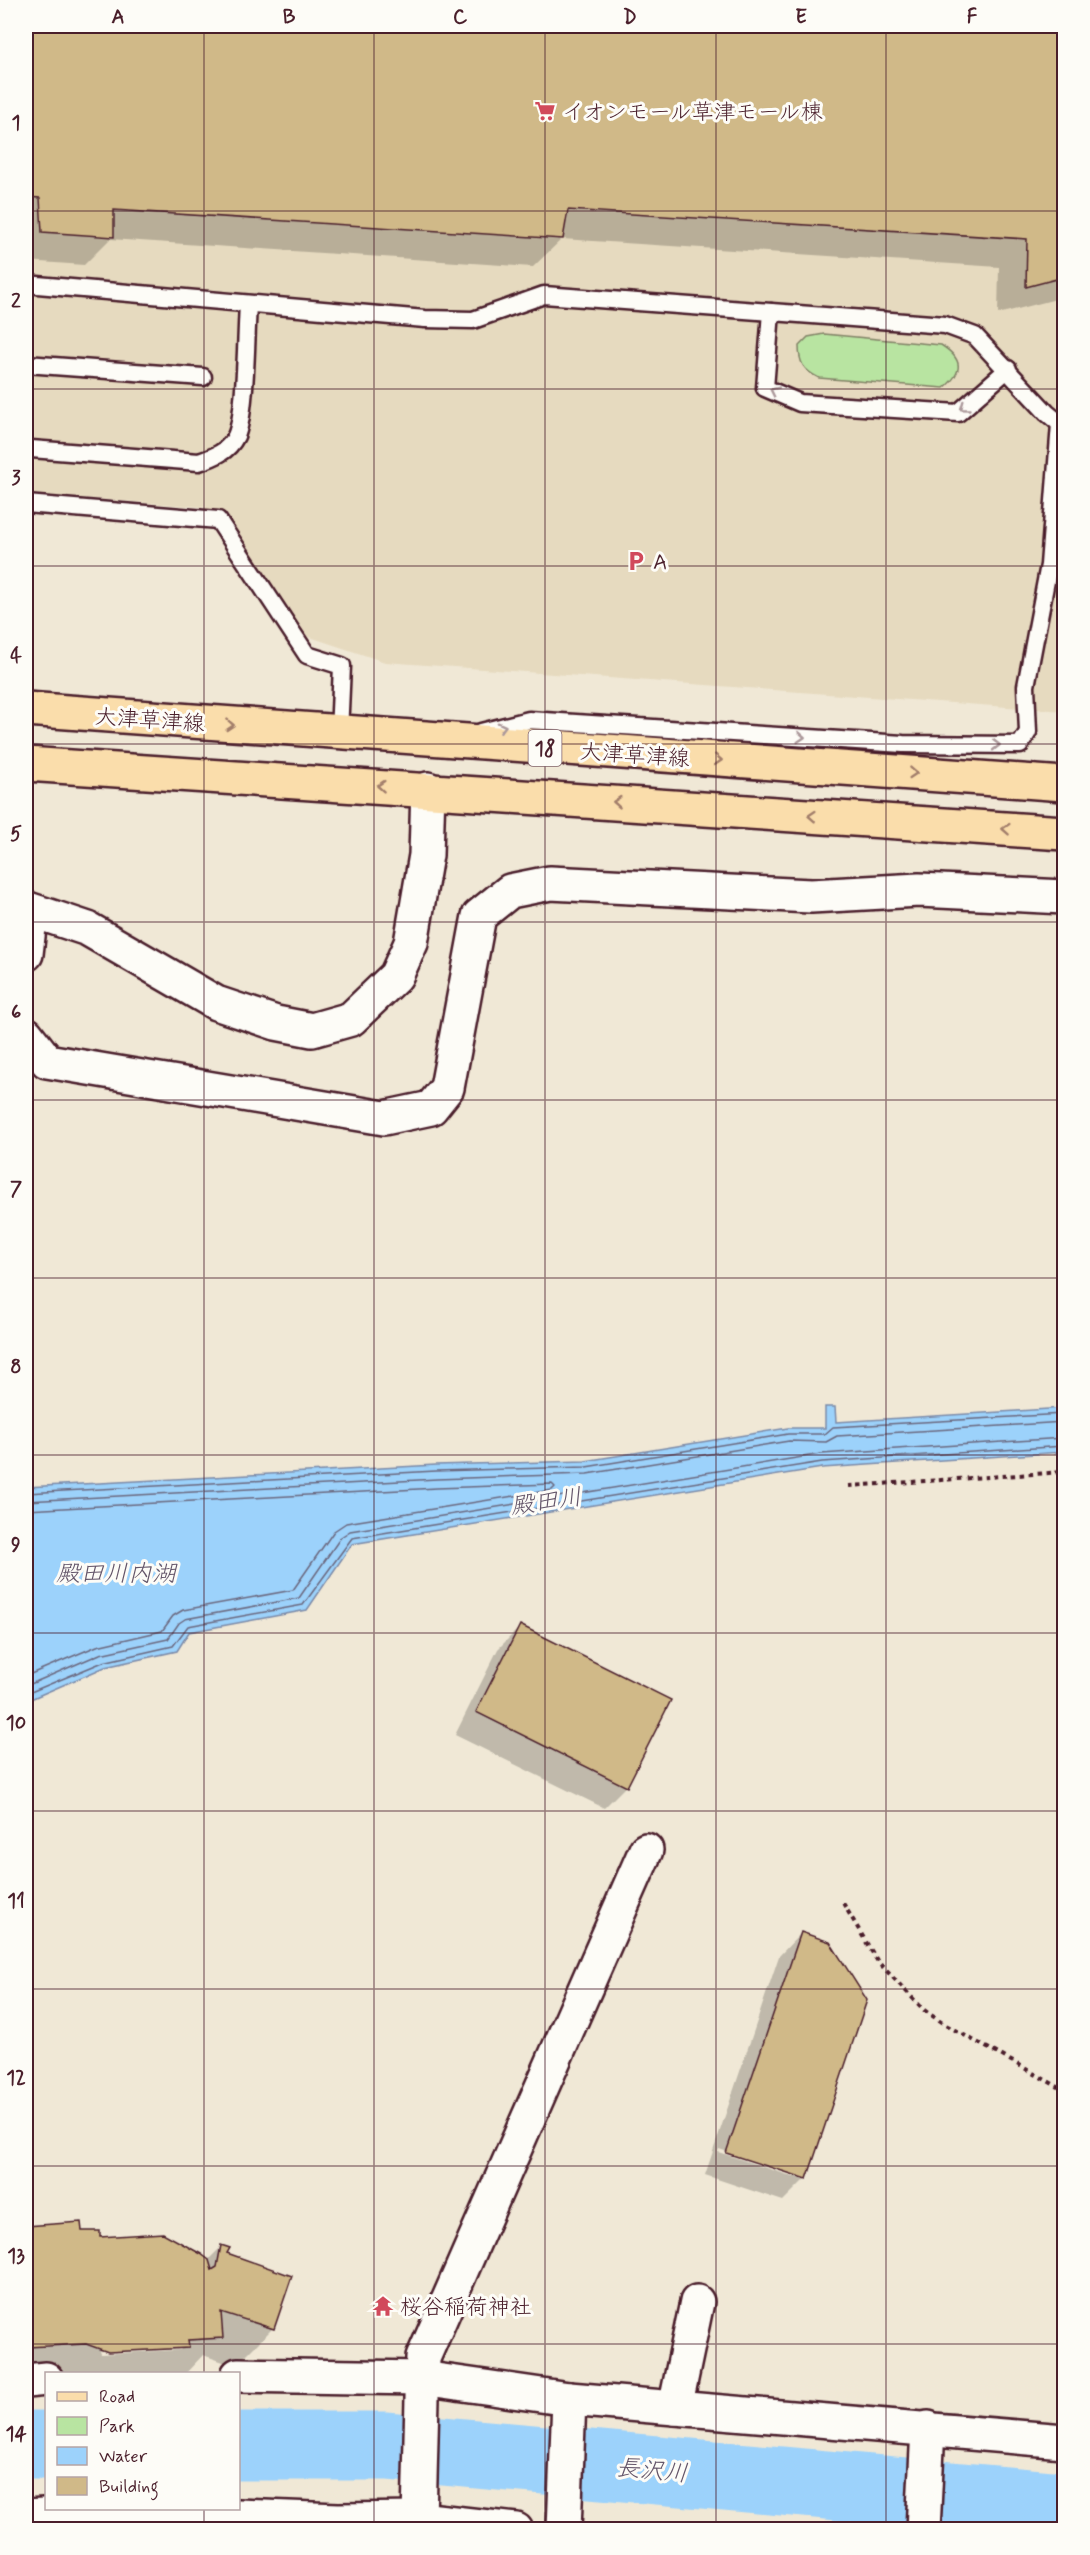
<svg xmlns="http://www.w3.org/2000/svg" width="1090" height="2555" viewBox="0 0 1090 2555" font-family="Mynerve,'Klee One',sans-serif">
<rect width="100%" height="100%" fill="#f0e8d6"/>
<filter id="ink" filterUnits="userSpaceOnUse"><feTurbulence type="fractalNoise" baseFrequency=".0167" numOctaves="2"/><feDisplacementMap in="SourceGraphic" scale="12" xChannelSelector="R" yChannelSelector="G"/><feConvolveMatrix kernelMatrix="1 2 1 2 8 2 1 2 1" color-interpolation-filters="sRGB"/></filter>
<g filter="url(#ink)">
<polygon fill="#e6dabf" points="26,26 1064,26 1064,711 385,662 307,636 226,520 203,507 26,494"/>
<path fill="#b8e4a1" stroke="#818266" stroke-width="1.5" d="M 824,334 L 941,345 C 963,359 964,371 944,388 L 819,378 C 803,370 799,363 799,346 L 808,337 Z"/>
<polygon fill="#9cd2fb" stroke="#7b8aa8" stroke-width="1.5" points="825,1407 835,1407 836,1422 1064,1408 1064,1452 822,1468 352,1544 307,1610 189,1632 177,1651 105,1667 26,1701 26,1487 436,1465 585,1461 788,1428 825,1428"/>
<g fill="#0003" fill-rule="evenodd">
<polygon points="26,26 1064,26 1064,297 998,314 999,267 562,239 533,267 110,239 84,265 26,261"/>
<polygon points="520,1627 626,1786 604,1808 455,1735 498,1649"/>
<path d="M 801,1933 L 865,2000 L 805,2179 L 783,2201 L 705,2175 L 779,1956 ZM 719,2149 L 794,2174 L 794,2177 L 718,2152 Z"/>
<path d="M 80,2223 L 81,2232 L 99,2239 L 207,2261 L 221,2247 L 224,2254 L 291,2277 L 272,2329 L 235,2366 L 203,2355 L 185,2374 L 46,2374 L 26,2382 L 26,2227 ZM 183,2347 L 180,2350 L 101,2354 L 100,2351 Z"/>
</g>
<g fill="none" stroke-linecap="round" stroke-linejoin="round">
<g stroke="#6b677e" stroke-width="1.5">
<polyline points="26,1493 436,1471 586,1467 788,1434 825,1434 833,1427 1064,1414"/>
<polyline points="26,1501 437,1479 587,1474 789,1441 826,1442 837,1436 1064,1422"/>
<polyline points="26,1510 437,1488 552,1484 555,1487 552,1490 346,1523 334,1531 293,1590 183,1610 173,1616 162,1631 97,1646 26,1676"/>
<polyline points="26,1686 100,1654 168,1639 179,1623 185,1619 299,1598 341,1537 350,1531 821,1454 1064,1438"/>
<polyline points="26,1694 103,1662 173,1646 188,1626 303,1605 352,1538 822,1462 1064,1446"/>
</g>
<g stroke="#9cd2fb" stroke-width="69">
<polyline points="26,2445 46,2445"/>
<polyline points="238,2446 387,2446 1064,2506"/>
</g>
</g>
<g fill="#d0b988" stroke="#4a1f2b" stroke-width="1.5">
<polygon points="26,26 1064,26 1064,277 1026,287 1027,239 568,210 563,239 114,210 114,237 42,232 40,198 26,197"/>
<polygon points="520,1625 671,1700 627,1787 476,1712"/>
<polygon points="801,1932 830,1942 867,2000 807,2179 726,2153"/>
<polygon points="81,2222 82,2231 100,2231 100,2237 163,2233 201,2254 209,2260 212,2270 217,2267 221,2245 230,2248 227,2253 292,2276 274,2329 221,2312 223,2338 188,2340 189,2348 108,2352 86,2344 28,2347 26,2226"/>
</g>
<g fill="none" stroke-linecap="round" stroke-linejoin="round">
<g stroke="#4a1f2b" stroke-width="21">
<g id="lane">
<polyline points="26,284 425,319 473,320 544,295 945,325 975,336 1047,413 1064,427"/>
<polyline points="771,312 765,388 800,403 958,413 1008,369"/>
<polyline points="26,364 203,377"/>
<path d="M 31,449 L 199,462 C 214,457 228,452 236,436 C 246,414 246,333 248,305"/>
<polyline points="26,504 218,520 307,655 342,666 339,733"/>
<polyline points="481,732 529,720 903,744 1020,745 1028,732 1026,686 1049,565 1060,424"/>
</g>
</g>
<g stroke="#4a1f2b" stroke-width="38">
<g id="street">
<polyline points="26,954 31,910 88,929 216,1003 276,1023 312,1030 351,1019 396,976 411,943 426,855 428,789"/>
<polyline points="26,1034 47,1061 384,1118 431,1108 447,1088 479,916 510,891 550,883 811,896 919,890 1064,897"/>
<polyline points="238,2375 422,2378 569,2399 1064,2441"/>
<polyline points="26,2381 46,2379"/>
<polyline points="675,2408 697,2302"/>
<polyline points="419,2519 423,2358 646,1850"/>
<polyline points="564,2530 569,2399"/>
<polyline points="923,2530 928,2428"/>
</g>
</g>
<g stroke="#4a1f2b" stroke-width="38">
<polyline id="secondary" points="26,2516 115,2511 338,2520 419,2519 516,2530"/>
</g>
<g stroke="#4a1f2b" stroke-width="38">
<g id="primary">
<polyline points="26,709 1064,784"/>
<polyline points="26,764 1064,833"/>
</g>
</g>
<g stroke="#4a1f2b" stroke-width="4" stroke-dasharray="4.5 4.5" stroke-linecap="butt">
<polyline points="849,1486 1064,1472"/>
<polyline points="843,1903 878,1962 924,2010 944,2024 1064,2090"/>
</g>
<use href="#lane" stroke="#fdfcf7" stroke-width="16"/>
<use href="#street" stroke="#fdfcf7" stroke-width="33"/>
<use href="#secondary" stroke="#fdfcf7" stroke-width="33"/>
<use href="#primary" stroke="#faddab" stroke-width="33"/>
</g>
<defs><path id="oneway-chevron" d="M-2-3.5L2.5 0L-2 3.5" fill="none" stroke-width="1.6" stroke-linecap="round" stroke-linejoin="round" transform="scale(1.5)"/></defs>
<g stroke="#ac999b">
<use href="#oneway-chevron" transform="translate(774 391) rotate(-154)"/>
<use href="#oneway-chevron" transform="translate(964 407) rotate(144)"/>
<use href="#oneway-chevron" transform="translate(502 727) rotate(-14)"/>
<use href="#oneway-chevron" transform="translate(801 737) rotate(4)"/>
<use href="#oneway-chevron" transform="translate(996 745)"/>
</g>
<g stroke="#a27e6b">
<use href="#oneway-chevron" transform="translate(230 725) rotate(4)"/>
<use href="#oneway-chevron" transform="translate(718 760) rotate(4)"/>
<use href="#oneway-chevron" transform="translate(913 773) rotate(4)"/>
<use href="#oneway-chevron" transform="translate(381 786) rotate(-176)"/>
<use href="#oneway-chevron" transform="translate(617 802) rotate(-176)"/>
<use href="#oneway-chevron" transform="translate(812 816) rotate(-176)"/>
<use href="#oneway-chevron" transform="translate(1006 829) rotate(-176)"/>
</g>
</g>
<path fill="none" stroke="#4a1f2b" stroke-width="1.5" stroke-opacity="0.55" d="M 204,26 L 204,2374M 374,26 L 374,2530M 545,26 L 545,2530M 716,26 L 716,2530M 886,26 L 886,2530M 26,211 L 1064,211M 26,389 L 1064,389M 26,566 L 1064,566M 26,744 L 1064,744M 26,922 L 1064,922M 26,1100 L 1064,1100M 26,1278 L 1064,1278M 26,1455 L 1064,1455M 26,1633 L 1064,1633M 26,1811 L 1064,1811M 26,1989 L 1064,1989M 26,2166 L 1064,2166M 26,2344 L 1064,2344M 204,2508 L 204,2530"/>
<defs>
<g id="supermarket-bare" transform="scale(1.62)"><path d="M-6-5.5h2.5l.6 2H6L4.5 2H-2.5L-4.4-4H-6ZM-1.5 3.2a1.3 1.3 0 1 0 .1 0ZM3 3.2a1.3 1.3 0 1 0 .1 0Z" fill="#d1495b" stroke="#fdfcf7" stroke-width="2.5" paint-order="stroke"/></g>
<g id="parking-bare" transform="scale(1.62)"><path d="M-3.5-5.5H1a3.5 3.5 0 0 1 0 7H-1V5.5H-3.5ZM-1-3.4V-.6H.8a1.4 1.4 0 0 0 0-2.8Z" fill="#d1495b" stroke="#fdfcf7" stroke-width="2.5" paint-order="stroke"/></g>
<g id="temple-bare" transform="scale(1.62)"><path d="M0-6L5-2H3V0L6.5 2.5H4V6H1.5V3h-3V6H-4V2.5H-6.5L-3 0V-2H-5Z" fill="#d1495b" stroke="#fdfcf7" stroke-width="2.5" paint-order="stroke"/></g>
</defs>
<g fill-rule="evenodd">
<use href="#supermarket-bare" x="545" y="111"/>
<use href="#parking-bare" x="636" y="561"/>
<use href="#temple-bare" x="383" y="2306"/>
</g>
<g text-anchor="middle" stroke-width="6" stroke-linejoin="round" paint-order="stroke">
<rect fill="#fdfcf7" stroke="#806168" stroke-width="1.5" x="528.5" y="730" width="33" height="36" rx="4.5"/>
<g font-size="21" font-weight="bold" fill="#4a1f2b">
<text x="545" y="755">18</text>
</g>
<g font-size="22" fill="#4a1f2b" stroke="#fdfcf7" text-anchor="start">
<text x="562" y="119">イオンモール草津モール棟</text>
<text x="653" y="569">A</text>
<text x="400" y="2314">桜谷稲荷神社</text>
</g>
<g font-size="22" fill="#4a1f2b" stroke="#fdfcf7">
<text transform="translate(150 719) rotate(4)" y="8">大津草津線</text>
<text transform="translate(635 754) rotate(4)" y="8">大津草津線</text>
</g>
<g font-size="24" font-style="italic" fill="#635569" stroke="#fdfcf7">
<text transform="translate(546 1501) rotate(-8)" y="8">殿田川</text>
<text x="116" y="1581">殿田川内湖</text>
<text transform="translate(652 2470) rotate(5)" y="8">長沢川</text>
</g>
</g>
<rect width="1090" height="2555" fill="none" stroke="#fdfcf7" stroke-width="66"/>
<rect x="45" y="2372" width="195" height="138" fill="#fdfcf7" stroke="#b5a4a5" stroke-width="1.5"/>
<rect x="57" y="2392" width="30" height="9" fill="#faddab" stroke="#b5a4a5" stroke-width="1.5"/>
<text x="99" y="2402" font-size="18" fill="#4a1f2b">Road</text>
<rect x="57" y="2417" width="30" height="18" fill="#b8e4a1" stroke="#b5a4a5" stroke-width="1.5"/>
<text x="99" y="2432" font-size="18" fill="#4a1f2b">Park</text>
<rect x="57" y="2447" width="30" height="18" fill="#9cd2fb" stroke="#b5a4a5" stroke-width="1.5"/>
<text x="99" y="2462" font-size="18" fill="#4a1f2b">Water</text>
<rect x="57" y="2477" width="30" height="18" fill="#d0b988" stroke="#b5a4a5" stroke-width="1.5"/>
<text x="99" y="2492" font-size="18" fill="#4a1f2b">Building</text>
<rect x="33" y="33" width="1024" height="2489" fill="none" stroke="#4a1f2b" stroke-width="2"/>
<g font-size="20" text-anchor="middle" font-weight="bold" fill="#4a1f2b">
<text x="118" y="23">A</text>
<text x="289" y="23">B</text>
<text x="460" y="23">C</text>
<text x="630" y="23">D</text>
<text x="801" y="23">E</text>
<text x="972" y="23">F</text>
<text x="16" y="129">1</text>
<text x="16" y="307">2</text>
<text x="16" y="484">3</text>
<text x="16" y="662">4</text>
<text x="16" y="840">5</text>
<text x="16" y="1018">6</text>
<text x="16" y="1195">7</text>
<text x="16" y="1373">8</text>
<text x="16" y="1551">9</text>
<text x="16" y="1729">10</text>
<text x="16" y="1907">11</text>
<text x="16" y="2084">12</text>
<text x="16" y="2262">13</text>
<text x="16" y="2440">14</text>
</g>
</svg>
